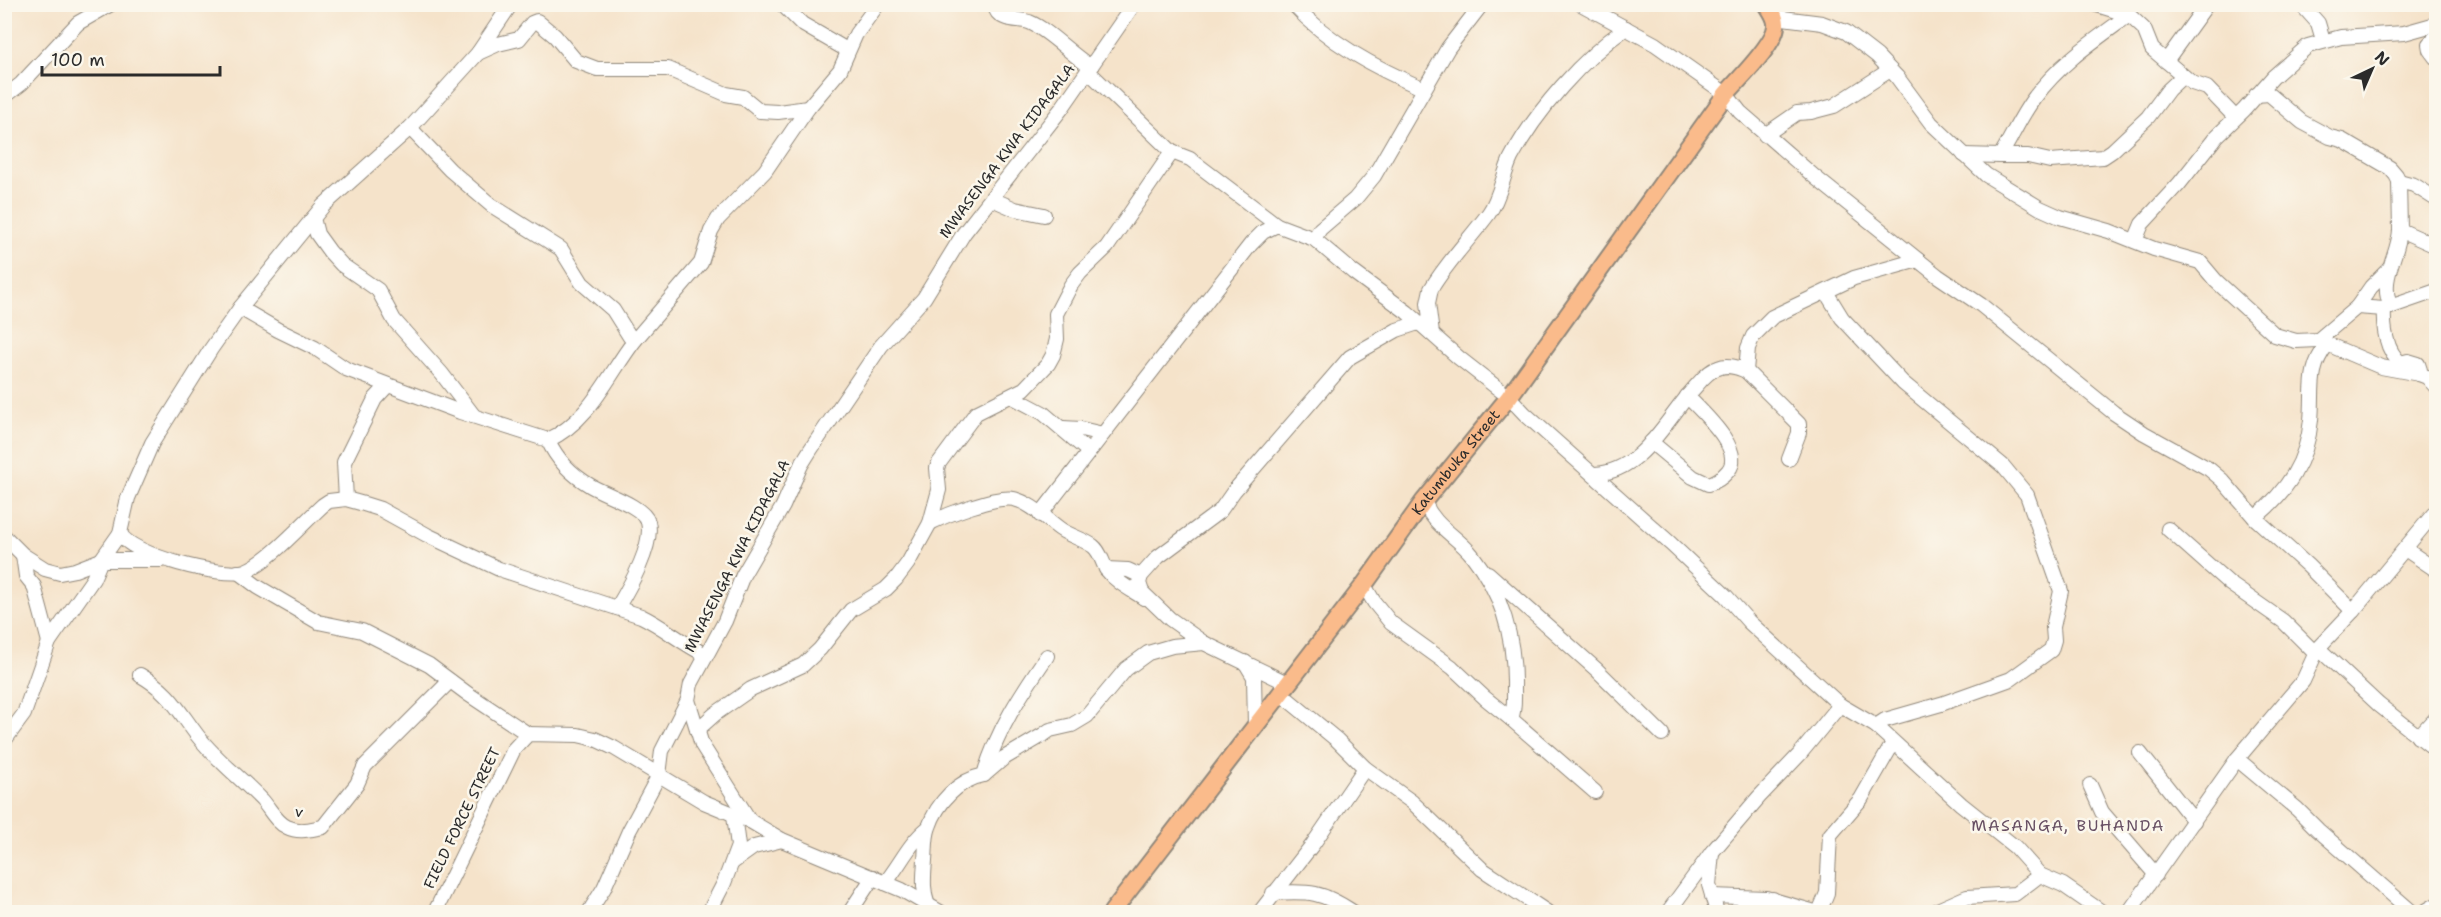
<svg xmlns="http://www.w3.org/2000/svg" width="2441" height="917" viewBox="0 0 2441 917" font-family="'Shantell Sans',sans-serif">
<rect width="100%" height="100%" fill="#fbf7ec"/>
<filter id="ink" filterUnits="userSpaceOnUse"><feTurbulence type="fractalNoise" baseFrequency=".0167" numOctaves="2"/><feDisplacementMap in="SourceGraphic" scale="12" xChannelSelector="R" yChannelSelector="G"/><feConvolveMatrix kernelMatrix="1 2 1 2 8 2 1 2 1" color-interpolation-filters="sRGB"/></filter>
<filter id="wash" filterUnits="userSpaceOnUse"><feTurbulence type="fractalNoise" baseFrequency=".008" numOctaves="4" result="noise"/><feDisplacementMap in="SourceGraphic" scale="24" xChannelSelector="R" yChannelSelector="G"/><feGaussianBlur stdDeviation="1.35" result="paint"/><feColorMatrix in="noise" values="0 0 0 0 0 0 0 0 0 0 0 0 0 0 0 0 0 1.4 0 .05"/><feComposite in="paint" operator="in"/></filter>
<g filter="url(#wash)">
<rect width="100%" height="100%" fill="#f5e3ca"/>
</g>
<g filter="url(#ink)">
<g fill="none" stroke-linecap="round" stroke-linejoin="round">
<g stroke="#90877a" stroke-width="16">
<g id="minor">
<polyline points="782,4 802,24 847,50"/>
<path d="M 993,4 C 995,7 996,10 998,13 C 1005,21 1020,19 1029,22 C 1049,30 1071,55 1091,67"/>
<path d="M 1293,4 C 1328,43 1376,68 1424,89"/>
<polyline points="1581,4 1655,44 1726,94 1740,112 1816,178 1938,276 1981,305 2114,413 2144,433 2209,469 2222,480 2255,518 2308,566 2353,611"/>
<polyline points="2094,4 2129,15 2144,29 2152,49 2192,83 2207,88 2235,117"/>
<polyline points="2301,4 2318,23 2323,40"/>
<polyline points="1775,17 1822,23 1846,32 1877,56 1897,77 1931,123 1986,175 2040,208 2060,217 2109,231 2154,249 2200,262 2216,281 2275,335 2296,341 2318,340 2357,307 2384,309 2436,291"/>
<polyline points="2436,37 2429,44 2430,50 2436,58"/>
<polyline points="478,53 498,44 519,39 532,23 537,21 555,36 576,61 597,69 668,69 726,94 743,97 760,111 778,112 808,108"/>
<polyline points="2166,61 2207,4"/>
<polyline points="1088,71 1172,152 1190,159 1277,225"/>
<polyline points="2256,95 2269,94 2302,122 2330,137 2342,140 2390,168 2396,175 2399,181 2400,230 2436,246"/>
<polyline points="4,97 21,84 78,23 111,4"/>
<polyline points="1765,135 1797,113 1811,112 1834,106 1890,70"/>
<path d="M 1964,155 L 2000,156 C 2012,137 2021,115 2035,97 C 2060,63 2095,40 2129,15"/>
<polyline points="2000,156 2028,156 2050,161 2103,157 2112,151 2148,117 2168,90 2183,76"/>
<polyline points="2399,181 2414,185 2436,199"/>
<polyline points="992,199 1015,209 1044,215"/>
<polyline points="313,218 317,234 330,252 342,265 378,290 394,320 442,374 474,416"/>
<polyline points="1314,239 1320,229 1355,199 1374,176 1448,48 1482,4"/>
<polyline points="2135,241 2142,224 2179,184 2217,136 2244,110 2273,77 2308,46 2341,37 2404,33 2436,24"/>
<polyline points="1826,292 1842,318 1903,383 2003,466 2027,495 2061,591 2053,627 2054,640 2051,650 2011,679 1941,704 1885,720 1876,726"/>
<polyline points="2357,307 2371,287 2389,269"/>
<path d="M 2391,307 C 2378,279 2399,255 2400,230"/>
<path d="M 240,308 L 278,330 L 315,348 L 346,369 L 460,412 L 548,440 C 590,421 608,375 635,340 L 630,337 L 613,310 L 582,283 L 561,249 L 491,205 L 450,170 L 410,128"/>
<path d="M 2384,309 C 2383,327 2386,352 2401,363 L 2408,361 L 2418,364 L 2420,370 L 2419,374 L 2427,377 L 2436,387"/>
<path d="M 1432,334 L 1428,303 L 1431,289 C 1447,262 1470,239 1489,213 C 1500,197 1503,175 1511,158 C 1536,111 1583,58 1626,28"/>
<polyline points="635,340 701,263 711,231 718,219 765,171 808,108 840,70 856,34 878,4"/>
<polyline points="2320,341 2381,367 2419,374"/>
<polyline points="1746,371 1748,348 1753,336 1772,317 1854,278 1918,260"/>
<polyline points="1011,396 1043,413 1089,452"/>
<polyline points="1063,428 1081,429 1103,434"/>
<path d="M 548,440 C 557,460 572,475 591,486 C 606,495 643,506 648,522 C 654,545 629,588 617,608"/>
<path d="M 1651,442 L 1693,477 L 1708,484 C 1717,482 1722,478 1728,471 C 1746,450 1701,411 1687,396"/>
<path d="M 1595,474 C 1644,471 1666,418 1697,385 C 1702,379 1710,370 1718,368 C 1728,364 1737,367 1746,371 L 1799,424 L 1799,433 L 1789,459"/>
<polyline points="346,499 344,462 375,399 387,386"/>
<path d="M 1424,501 C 1434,527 1456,535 1472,555 C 1502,593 1515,640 1514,688 C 1514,698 1515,709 1511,719 L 1595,792"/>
<polyline points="1040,515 1251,244 1263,232 1277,225 1314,239 1353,272 1407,312 1459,358 1509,397 1525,414 1671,544 1726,596 1749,622 1840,705 1876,726 1961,804 2015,847 2040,875 2063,885 2102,912"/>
<path d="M 2255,518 C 2287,491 2307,462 2311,420 C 2314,390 2307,370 2327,345"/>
<path d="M 930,523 C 946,515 997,495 1014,499 C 1031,503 1046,519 1060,529 C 1070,536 1083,539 1093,546 C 1101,552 1102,563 1107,570 C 1117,583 1130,589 1144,598 L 1144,594 L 1170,619 L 1204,643 L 1287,683"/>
<polyline points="2168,529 2230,584 2283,621 2316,654"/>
<path d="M 120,533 C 129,555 225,579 245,571 C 270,561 302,524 323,505 L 329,501 L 346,499 L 364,504 L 380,509 L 427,535 L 499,569 L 641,616 C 664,627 683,644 706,655"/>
<polyline points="4,536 23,555 45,569 60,573 75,570 101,560 161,560"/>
<polyline points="2405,549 2436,570"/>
<polyline points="23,555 26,576 34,586 49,642"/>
<polyline points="1106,569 1128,570 1141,576"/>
<polyline points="238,572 258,587 318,622 362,631 429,665 468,694 528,734"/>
<polyline points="1488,573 1597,670 1662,734"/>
<polyline points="1364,585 1374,602 1391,623 1452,667 1485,698 1511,719"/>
<polyline points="1144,598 1139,583 1141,576 1158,557 1220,511 1234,491 1350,357 1397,330 1418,323"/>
<polyline points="2318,648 2379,705 2436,750"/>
<polyline points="1245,662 1254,677 1255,725"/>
<path d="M 140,675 C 170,692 178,710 197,735 C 216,760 241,778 262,800 C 270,809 276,822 287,827 C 299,833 311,829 323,827 L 357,784 L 365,766 L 450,681"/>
<polyline points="1280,693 1337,740 1365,768 1412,802 1482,869 1547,912"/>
<polyline points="697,730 715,714 751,689 803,665 820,649 851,610 886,589 896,579 908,563 930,523 939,490 937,468 939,463 976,413 1024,389 1048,364 1053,355 1057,339 1056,314 1071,285 1080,273 1107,247 1172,152"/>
<polyline points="2418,737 2436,717"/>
<polyline points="4,741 24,714 49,642 93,579 101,560 120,533 128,498 152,443 211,349 240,308 323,206 410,128 478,53 511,4"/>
<polyline points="2140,753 2194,821"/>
<polyline points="2237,759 2297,809 2318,830 2412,912"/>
<polyline points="984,775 1004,758 1043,735 1050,730 1072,725 1087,716 1126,669 1148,653 1172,646 1204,643"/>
<polyline points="2090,785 2102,812 2156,875"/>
<polyline points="1712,852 1709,885 1717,912"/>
<polyline points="733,862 754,847 782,840"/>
<path d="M 885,883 C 900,865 909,843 928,828"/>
<path d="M 1273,893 C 1310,891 1321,891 1353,912"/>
<polyline points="1712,896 1766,898 1815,912"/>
<path d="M 928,906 C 922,889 924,877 925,860 C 926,850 925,837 929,827 C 937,803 958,780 984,775 C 997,730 1021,694 1047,656"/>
<polyline points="435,912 514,749 528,734 578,735 595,739 614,748 704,802 750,821"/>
<polyline points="589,912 604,888 629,831 659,775 662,751 688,700"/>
<polyline points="709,912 724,883 738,846 734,815"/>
<polyline points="850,912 873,877"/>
<polyline points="940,912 902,890 782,840 750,821 702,745 688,700 691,684 725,621 743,575 783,506 801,465 811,449 881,346 924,298 964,233 1062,108 1134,4"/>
<polyline points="1260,912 1313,844 1365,768"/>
<polyline points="1668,912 1712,852 1759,797 1799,755 1840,705"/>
<polyline points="1746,912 1773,899"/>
<polyline points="1819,912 1827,893 1830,835 1861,799 1893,743"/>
<polyline points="1933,912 1967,897 2015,894 2040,875"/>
<polyline points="2129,912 2237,759 2303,681 2318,648 2353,611 2436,511"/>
<polyline points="2424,912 2436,905"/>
</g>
</g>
<g stroke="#90877a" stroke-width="20">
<g id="major">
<path id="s1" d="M 1112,912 L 1364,585 L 1424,501 L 1509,397 L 1726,94 C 1739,79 1775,44 1776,26 C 1777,18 1771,11 1767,4"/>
</g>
</g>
<use href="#minor" stroke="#fff" stroke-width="14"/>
<use href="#major" stroke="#fabb8b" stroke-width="16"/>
</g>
</g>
<g text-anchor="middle" stroke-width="5" stroke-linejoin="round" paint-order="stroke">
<g font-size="15" fill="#2b2b2b" stroke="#fbf7ec">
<text transform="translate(1007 151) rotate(-53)" y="5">MWASENGA KWA KIDAGALA</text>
<text dy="5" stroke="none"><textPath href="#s1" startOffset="566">Katumbuka Street</textPath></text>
<text transform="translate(737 556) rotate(-63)" y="5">MWASENGA KWA KIDAGALA</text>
<text transform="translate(299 812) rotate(8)" y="5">v</text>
<text transform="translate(462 818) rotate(-64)" y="5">FIELD FORCE STREET</text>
</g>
<g font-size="16" letter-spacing="1.5" fill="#674f63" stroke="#fbf7ec">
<text x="2068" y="831">MASANGA, BUHANDA</text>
</g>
</g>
<rect width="2441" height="917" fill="none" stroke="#fbf7ec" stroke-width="24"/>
<g transform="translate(2372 69) rotate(44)" stroke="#fbf7ec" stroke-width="4.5" paint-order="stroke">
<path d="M0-4.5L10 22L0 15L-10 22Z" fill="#2b2b2b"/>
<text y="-9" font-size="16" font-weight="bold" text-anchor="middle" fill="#2b2b2b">N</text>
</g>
<path d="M42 66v9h178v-9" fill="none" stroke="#2b2b2b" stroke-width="3"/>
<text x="51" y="66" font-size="18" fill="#2b2b2b" stroke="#fbf7ec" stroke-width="4.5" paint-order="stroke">100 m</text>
</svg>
